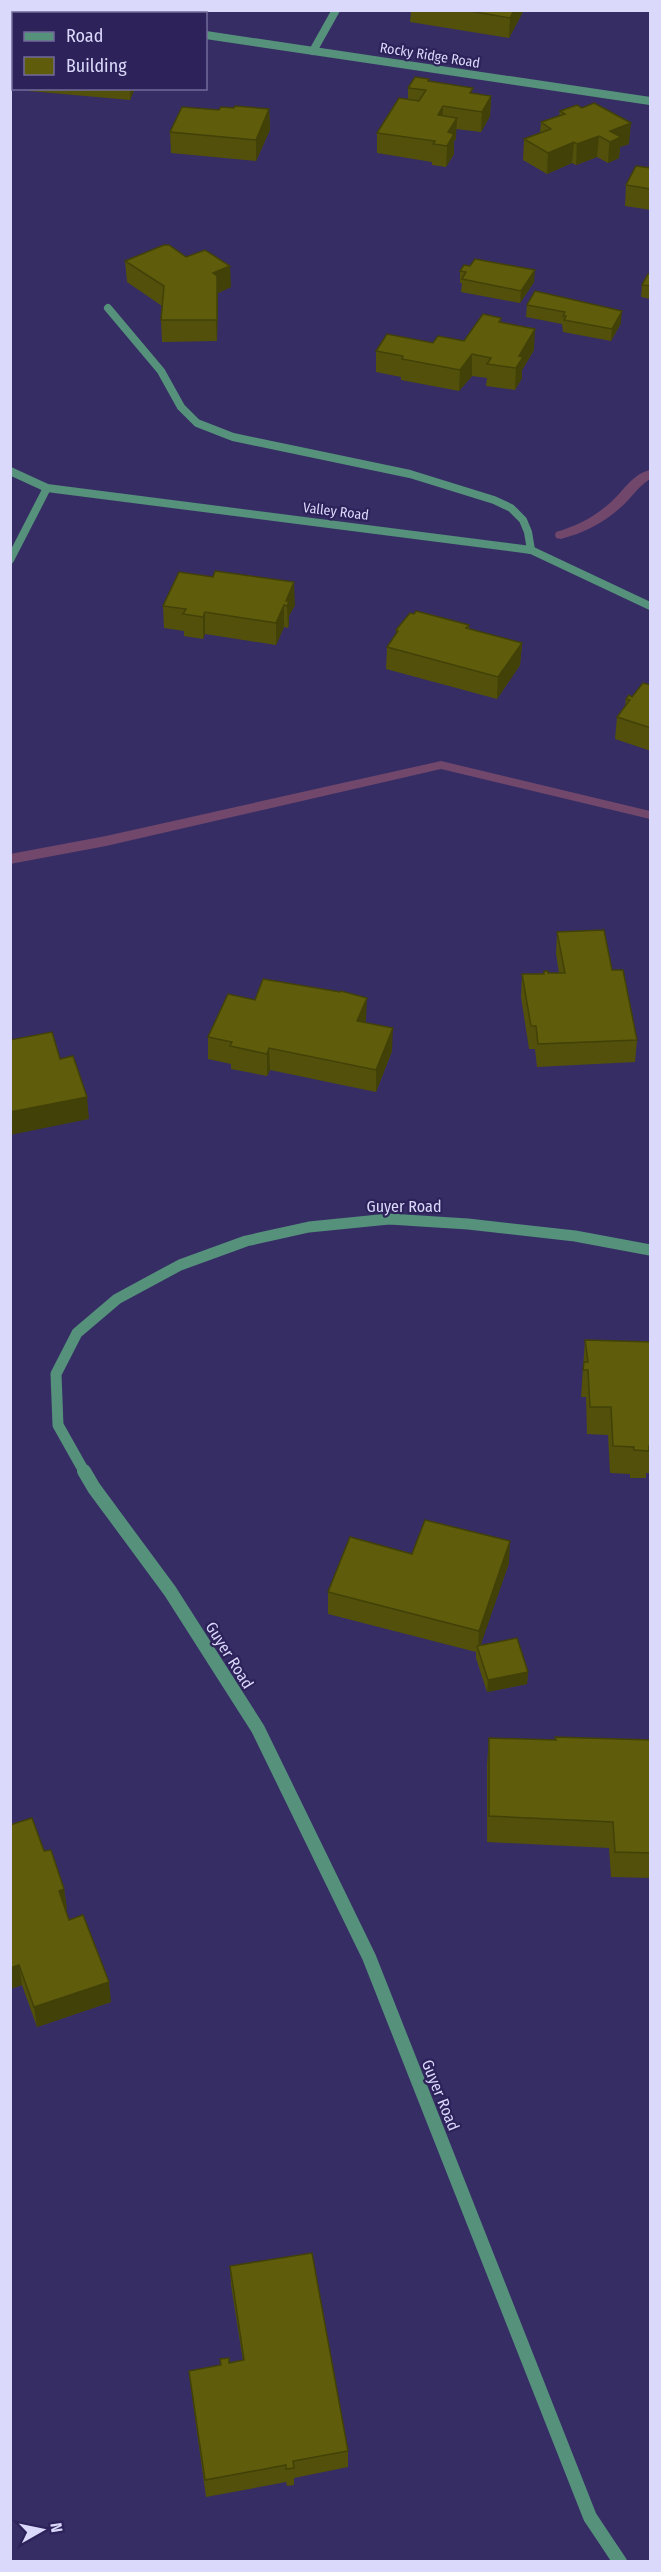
<svg xmlns="http://www.w3.org/2000/svg" width="661" height="2572" viewBox="0 0 661 2572" font-family="'Fira Sans Condensed',sans-serif">
<rect width="100%" height="100%" fill="#362d65"/>
<g fill="none" stroke-linecap="round" stroke-linejoin="round">
<g fill="#71486b" fill-rule="evenodd">
<path d="M 650,470 L 650,479 C 636,488 632,498 620,508 C 602,524 583,533 561,539 L 556,538 L 555,535 L 556,532 C 577,526 594,517 610,503 C 624,491 631,475 650,470 Z"/>
<polygon points="441,761 650,811 650,819 441,769 106,846 10,864 10,854 106,836"/>
</g>
<polyline stroke="#56917b" stroke-width="8" points="108,308 161,371 181,407 197,423 233,437 410,474 494,500 511,508 523,520 528,532 531,550"/>
<g stroke="#56917b" stroke-width="8">
<polyline points="10,30 14,30"/>
<polyline points="206,35 650,101"/>
<polyline points="313,51 336,10"/>
<polyline points="10,471 47,488 531,550 650,606"/>
<polyline points="10,560 47,488"/>
</g>
<polyline stroke="#56917b" stroke-width="11" points="85,1473 58,1425 56,1374 77,1333 117,1299 180,1265 246,1241 309,1227 389,1219 468,1224 575,1236 650,1250"/>
<polyline stroke="#56917b" stroke-width="14" points="84,1471 94,1488 170,1591 258,1729 369,1957 590,2517 620,2562"/>
</g>
<g fill="#52500a">
<polygon points="411,10 524,10 509,38 410,22"/>
<polygon points="429,79 429,82 473,93 491,96 490,116 481,132 456,129 456,139 454,141 454,154 446,167 432,165 432,162 377,153 377,133 408,99 408,88"/>
<polygon points="29,88 135,88 130,100 29,91"/>
<polygon points="269,109 270,130 256,161 171,153 170,132 219,110"/>
<polygon points="560,111 629,144 620,147 619,158 608,163 597,157 576,165 572,163 547,174 523,160 524,139 540,133 541,122 559,116"/>
<polygon points="651,168 651,210 625,206 626,185"/>
<polygon points="125,261 231,287 218,293 217,341 162,342 161,320 162,306 127,282"/>
<polygon points="460,271 534,282 520,303 461,292 462,283 460,283"/>
<polygon points="651,275 651,299 641,297 642,285"/>
<polygon points="527,305 621,323 611,341 563,332 562,324 526,317"/>
<polygon points="501,318 501,323 534,350 522,370 522,378 515,390 486,386 487,378 472,376 459,391 401,380 401,377 376,372 376,351 464,341"/>
<polygon points="295,605 289,616 289,623 288,628 284,627 276,645 205,634 203,639 184,636 184,631 164,628 163,606"/>
<polygon points="469,625 469,629 522,643 520,665 497,699 386,669 387,647 396,634 396,630"/>
<polygon points="651,685 651,751 615,739 617,717 625,706 626,699 632,697"/>
<polygon points="557,932 612,970 637,1040 635,1062 537,1067 535,1049 529,1049 521,997 522,974 559,973 556,954"/>
<polygon points="366,1020 365,1023 392,1051 376,1092 270,1070 267,1076 231,1069 231,1064 208,1059 208,1037"/>
<polygon points="585,1340 651,1342 651,1473 646,1473 646,1478 630,1478 630,1474 610,1473 608,1435 587,1434 586,1397 581,1397"/>
<polygon points="412,1554 509,1563 480,1645 528,1672 527,1684 487,1692 476,1658 476,1652 328,1614 328,1592"/>
<polygon points="555,1737 651,1740 651,1878 611,1877 609,1848 487,1842 487,1764 489,1738 555,1740"/>
<polygon points="10,1825 44,1851 64,1889 67,1909 65,1910 69,1920 111,2002 37,2027 22,1985 10,1989"/>
<polygon points="230,2266 348,2451 348,2467 294,2478 294,2485 287,2486 286,2482 206,2497 191,2388 189,2371 243,2361 231,2285"/>
</g>
<g fill="#424108">
<polygon points="514,10 524,10 509,38 510,18"/>
<polygon points="130,88 135,88 130,100"/>
<polygon points="491,96 490,116 481,132 482,112"/>
<polygon points="443,106 442,127 438,115"/>
<polygon points="269,109 270,130 256,161 256,140"/>
<polygon points="457,118 456,139 454,141 454,154 446,167 448,132"/>
<polygon points="631,123 629,144 620,147 619,158 608,163 610,131"/>
<polygon points="599,136 597,157 576,165 577,144"/>
<polygon points="574,142 572,163 547,174 548,153"/>
<polygon points="230,266 231,287 218,293 217,341 213,273"/>
<polygon points="535,270 534,282 520,303 521,291"/>
<polygon points="622,311 621,323 611,341 612,329"/>
<polygon points="535,329 534,350 522,370 522,378 515,390 516,368 519,356"/>
<polygon points="472,354 472,376 459,391 460,370"/>
<polygon points="294,582 295,605 289,616 289,623 288,628 287,606 286,601"/>
<polygon points="284,605 284,627 276,645 276,623"/>
<polygon points="205,612 205,634 203,639 203,617"/>
<polygon points="522,643 520,665 497,699 498,677"/>
<polygon points="367,998 366,1020 357,1044 357,1021"/>
<polygon points="393,1028 392,1051 376,1092 376,1070"/>
<polygon points="269,1048 270,1070 267,1076 267,1054"/>
<polygon points="87,1097 89,1119 10,1135 10,1112"/>
<polygon points="510,1541 509,1563 478,1653 479,1631"/>
<polygon points="528,1672 527,1684 487,1692 488,1680"/>
<polygon points="64,1889 67,1909 61,1911 59,1891"/>
<polygon points="19,1965 22,1985 10,1989 10,1968"/>
<polygon points="109,1982 111,2002 37,2027 34,2007"/>
</g>
<g fill="#5f5d0c" stroke="#424108" stroke-width="1.5">
<polygon points="464,10 514,10 510,18"/>
<polygon points="415,77 429,79 428,81 473,88 470,93 491,96 482,112 443,106 438,115 457,118 448,132 454,134 447,146 433,144 435,141 377,133 399,98 419,101 426,90 408,88"/>
<polygon points="594,103 631,123 610,131 621,137 610,142 599,136 577,144 574,142 548,153 524,139 551,129 541,122 565,114 560,111 577,105 582,108"/>
<polygon points="235,106 269,109 256,140 170,132 182,107 219,110 221,107 234,108"/>
<polygon points="636,166 651,168 651,189 626,185"/>
<polygon points="164,245 169,245 186,257 205,250 230,266 213,273 217,276 217,320 161,320 164,286 125,261"/>
<polygon points="475,259 535,270 521,291 462,279 466,272 460,271 464,265 470,266"/>
<polygon points="648,274 651,275 651,286 642,285"/>
<polygon points="535,291 622,311 612,329 564,320 566,316 563,316 565,312 527,305"/>
<polygon points="483,314 501,318 499,322 535,329 519,356 523,357 516,368 487,364 491,358 472,354 460,370 402,359 403,356 376,351 387,334 433,343 438,336 464,341"/>
<polygon points="215,571 294,582 286,601 289,601 287,606 284,605 276,623 205,612 203,617 183,614 186,609 163,606 179,572 213,577"/>
<polygon points="416,611 469,625 466,628 522,643 498,677 387,647 398,631 396,630 410,613 414,614"/>
<polygon points="643,683 651,685 651,728 617,717 630,700 626,699 629,695 632,697"/>
<polygon points="604,930 612,970 623,970 637,1040 538,1044 536,1026 531,1026 522,974 544,974 544,971 548,971 548,973 565,973 557,932"/>
<polygon points="263,979 340,992 341,991 367,998 357,1021 393,1028 376,1070 269,1048 267,1054 230,1046 232,1042 208,1037 228,994 255,1000"/>
<polygon points="52,1032 60,1059 73,1056 87,1097 10,1112 10,1040"/>
<polygon points="585,1340 651,1342 651,1446 649,1446 649,1451 634,1450 634,1447 613,1446 611,1407 590,1407 588,1370 583,1370 584,1362 588,1362"/>
<polygon points="425,1520 510,1541 479,1631 328,1592 350,1537 412,1554"/>
<polygon points="517,1638 528,1672 488,1680 477,1646"/>
<polygon points="555,1737 651,1740 651,1853 615,1852 613,1822 489,1816 489,1738 556,1740"/>
<polygon points="32,1818 44,1851 51,1850 64,1889 59,1891 69,1920 83,1915 109,1982 34,2007 19,1965 10,1968 10,1825"/>
<polygon points="312,2253 348,2451 293,2461 294,2468 286,2469 286,2465 205,2480 189,2371 221,2365 220,2359 229,2358 229,2363 244,2360 230,2266"/>
</g>
<g text-anchor="middle" stroke-width="4.5" stroke-linejoin="round" paint-order="stroke">
<g font-size="14" fill="#dad8fb" stroke="#2d2259">
<text transform="translate(430 55) rotate(9)" y="5">Rocky Ridge Road</text>
<text transform="translate(336 511) rotate(7)" y="5">Valley Road</text>
</g>
<g font-size="16" fill="#dad8fb" stroke="#2d2259">
<text x="404" y="1212">Guyer Road</text>
<text transform="translate(230 1655) rotate(58)" y="6">Guyer Road</text>
<text transform="translate(441 2095) rotate(68)" y="6">Guyer Road</text>
</g>
</g>
<rect width="661" height="2572" fill="none" stroke="#dad8fb" stroke-width="24"/>
<rect x="12" y="12" width="195" height="78" fill="#2d2259" stroke="#726b9a" stroke-width="1.5"/>
<rect x="24" y="32" width="30" height="9" fill="#56917b" stroke="#726b9a" stroke-width="1.5"/>
<text x="66" y="42" font-size="18" fill="#dad8fb">Road</text>
<rect x="24" y="57" width="30" height="18" fill="#5f5d0c" stroke="#726b9a" stroke-width="1.5"/>
<text x="66" y="72" font-size="18" fill="#dad8fb">Building</text>
<g transform="translate(42 2530) rotate(81)" stroke="#2d2259" stroke-width="4.5" paint-order="stroke">
<path d="M0-4.5L10 22L0 15L-10 22Z" fill="#dad8fb"/>
<text y="-9" font-size="16" font-weight="bold" text-anchor="middle" fill="#dad8fb">N</text>
</g>
</svg>
